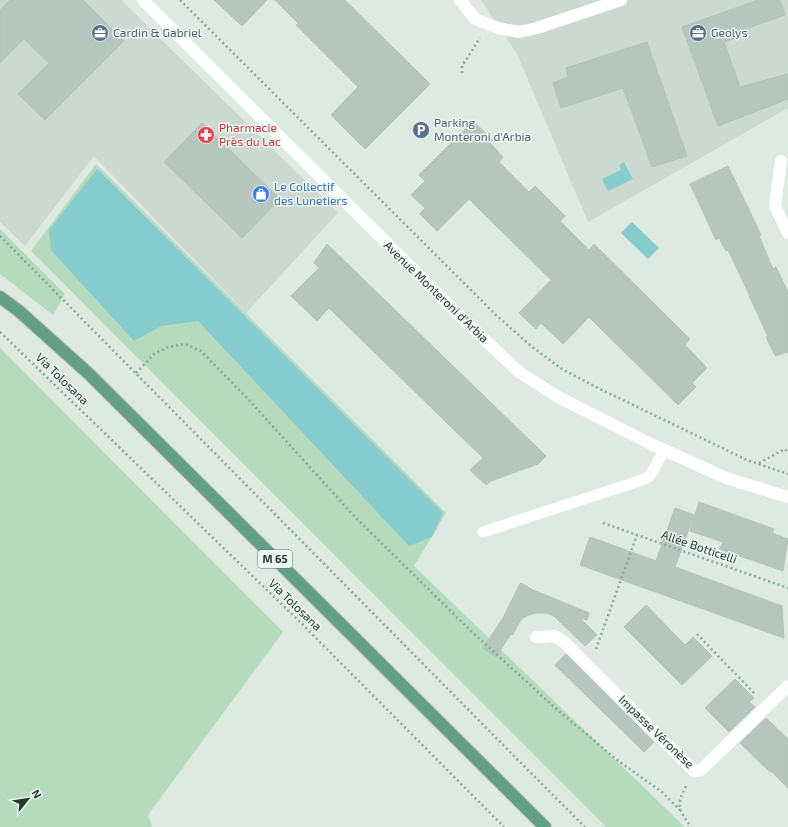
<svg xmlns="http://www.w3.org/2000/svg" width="788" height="827" viewBox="0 0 788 827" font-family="'Exo 2',sans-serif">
<rect width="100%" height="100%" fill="#dee9e2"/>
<g fill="#ccd9d1">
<polygon points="0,0 121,0 338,213 246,313 94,156 25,246 0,222"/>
<polygon points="481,0 788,0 788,108 588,222 517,54"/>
</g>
<g fill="#b6dabc">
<polygon points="96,164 446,513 414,566 685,827 606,827 31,251"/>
<polygon points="0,229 65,294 53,315 0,274"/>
<polygon points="0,348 283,632 148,815 152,827 0,827"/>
</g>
<g fill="#86cbce">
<polygon points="624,162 633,179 608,191 602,179 621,170 619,165"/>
<polygon points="97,169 443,513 432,537 409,546 198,321 161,326 134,341 51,250 49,230"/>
<polygon points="632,222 659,248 648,259 621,233"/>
</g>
<g fill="#b6c6be" stroke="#b0c2b9">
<polygon points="10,0 83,0 124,41 45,120 18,94 49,63 24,39 0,63 0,10"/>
<polygon points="214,0 267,0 242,26"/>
<polygon points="275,0 345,0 430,84 365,149 331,115 358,87 296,25 298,23"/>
<polygon points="758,0 780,0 785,15 740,31 741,36 724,42 740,87 788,74 788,99 718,126 682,27"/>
<polygon points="647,42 687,156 652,167 623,88 561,108 553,83 568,77 566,68"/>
<polygon points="473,121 493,140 490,143 503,157 499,162 529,192 535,186 565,216 560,221 589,250 594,244 690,339 685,345 707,368 692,383 696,387 678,405 589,317 563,344 541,323 536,329 519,313 551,280 469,199 437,231 420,214 425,208 411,195 425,181 419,175"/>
<polygon points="202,123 280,199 242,238 164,162"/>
<polygon points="728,166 761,235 759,236 773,269 776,267 788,292 788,352 775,356 766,337 768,336 749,296 750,296 728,250 726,251 719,238 716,240 690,184"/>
<polygon points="327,244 546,456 538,464 491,481 486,485 470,470 483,458 329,308 317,321 291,296 319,268 314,263"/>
<polygon points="699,502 774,529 772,533 788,539 783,571 720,549 723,542 690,531"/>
<polygon points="675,508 694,515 675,567 782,606 784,638 580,565 590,537 656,561"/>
<polygon points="521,583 533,590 589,613 587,620 580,618 597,635 585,646 554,616 547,613 536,613 526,616 521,620 517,626 513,635 511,634 496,657 483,648 503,618 520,584"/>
<polygon points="646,605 685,645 693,637 712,656 682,685 624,627"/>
<polygon points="566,654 654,742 644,752 555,665"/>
<polygon points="735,679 754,698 749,702 755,707 729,732 705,708"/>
<polygon points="766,718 788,739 788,788 771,771 770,772 740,743"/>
</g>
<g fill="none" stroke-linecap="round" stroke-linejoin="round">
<g stroke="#bcc3c0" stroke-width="14">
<polyline id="primary" points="0,297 19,311 89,374 545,827"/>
</g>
<g stroke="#7fac98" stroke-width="2.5" stroke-dasharray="2 3" stroke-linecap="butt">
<polyline points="180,0 496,315 531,346 562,369 596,387 747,460 788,474"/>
<polyline points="462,73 462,66 480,38"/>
<polyline points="0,236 517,759 585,827"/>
<polyline points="0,332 298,620 504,827"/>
<polyline points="136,373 154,354 168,347 185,344 201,351 248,399 356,518 471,631 552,705 617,760 662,792 680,810"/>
<polyline points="759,463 785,449 788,453"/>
<polyline points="603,523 788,588"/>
<polyline points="697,634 755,694"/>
<polyline points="596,649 637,535"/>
<path d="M 686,786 C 675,807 679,809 691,827"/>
</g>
<polyline stroke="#fff" stroke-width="11" points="483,532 642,480 650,476 664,450"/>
<g stroke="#fff" stroke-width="12">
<polyline points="143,0 467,323 519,372 560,398 651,444 726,478 788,497"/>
<polyline points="460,0 475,19 498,28 519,32 537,28 621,0"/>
<polyline points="781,161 775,206 788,233"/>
<polyline points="536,637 555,636 565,643 694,771 701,770 788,686"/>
</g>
<use href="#primary" stroke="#639e87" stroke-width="12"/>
</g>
<defs>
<g id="office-disc" transform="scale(0.9)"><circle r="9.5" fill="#5c6f8a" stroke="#eef6f1"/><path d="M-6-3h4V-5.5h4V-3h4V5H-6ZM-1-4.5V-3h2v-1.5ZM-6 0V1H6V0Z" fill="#fff"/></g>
<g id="parking-disc" transform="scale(0.9)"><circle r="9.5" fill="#5c6f8a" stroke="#eef6f1"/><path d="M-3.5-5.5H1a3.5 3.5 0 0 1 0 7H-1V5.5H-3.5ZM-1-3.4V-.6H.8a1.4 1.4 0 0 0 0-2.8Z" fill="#fff"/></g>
<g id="pharmacy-disc" transform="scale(0.9)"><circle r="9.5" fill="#e0444e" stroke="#eef6f1"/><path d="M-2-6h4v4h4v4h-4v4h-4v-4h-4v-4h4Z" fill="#fff"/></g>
<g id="shop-disc" transform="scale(0.9)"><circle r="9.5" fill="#3f7fe0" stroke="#eef6f1"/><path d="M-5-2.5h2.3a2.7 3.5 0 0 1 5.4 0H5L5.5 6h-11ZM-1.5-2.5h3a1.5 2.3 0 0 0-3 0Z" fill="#fff"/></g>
</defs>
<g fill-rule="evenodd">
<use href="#office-disc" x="100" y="33"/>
<use href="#office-disc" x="698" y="33"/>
<use href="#parking-disc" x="421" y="130"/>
<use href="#pharmacy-disc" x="206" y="135"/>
<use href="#shop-disc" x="261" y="194"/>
</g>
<g text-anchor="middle" stroke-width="3" stroke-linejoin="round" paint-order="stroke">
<rect fill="#eef6f1" stroke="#5e7168" stroke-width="1" x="258" y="550" width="34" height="18" rx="3"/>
<g font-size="11" font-weight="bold" fill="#20382e">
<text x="275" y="563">M 65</text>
</g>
<g font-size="12" fill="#4e5e75" stroke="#eef6f1" text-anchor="start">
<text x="113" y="37">Cardin &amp; Gabriel</text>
<text x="711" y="37">Geolys</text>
<text x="434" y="127">Parking<tspan x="434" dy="14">Monteroni d'Arbia</tspan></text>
</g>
<g font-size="12" fill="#be3a42" stroke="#eef6f1" text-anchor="start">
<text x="219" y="132">Pharmacie<tspan x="219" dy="14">Près du Lac</tspan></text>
</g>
<g font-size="12" fill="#366cbe" stroke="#eef6f1" text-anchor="start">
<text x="274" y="191">Le Collectif<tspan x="274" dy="14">des Lunetiers</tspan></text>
</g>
<g font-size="12" fill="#20382e" stroke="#eef6f1">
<text transform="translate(436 292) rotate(44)" y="4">Avenue Monteroni d'Arbia</text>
<text transform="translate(62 379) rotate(44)" y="4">Via Tolosana</text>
<text transform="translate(699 547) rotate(19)" y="4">Allée Botticelli</text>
<text transform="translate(295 605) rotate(44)" y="4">Via Tolosana</text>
<text transform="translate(656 732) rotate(44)" y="4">Impasse Véronèse</text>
</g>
</g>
<g transform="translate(28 799) rotate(60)" stroke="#eef6f1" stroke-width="3" paint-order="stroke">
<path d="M0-3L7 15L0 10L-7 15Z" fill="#20382e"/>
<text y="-6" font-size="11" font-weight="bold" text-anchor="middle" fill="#20382e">N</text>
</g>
</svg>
